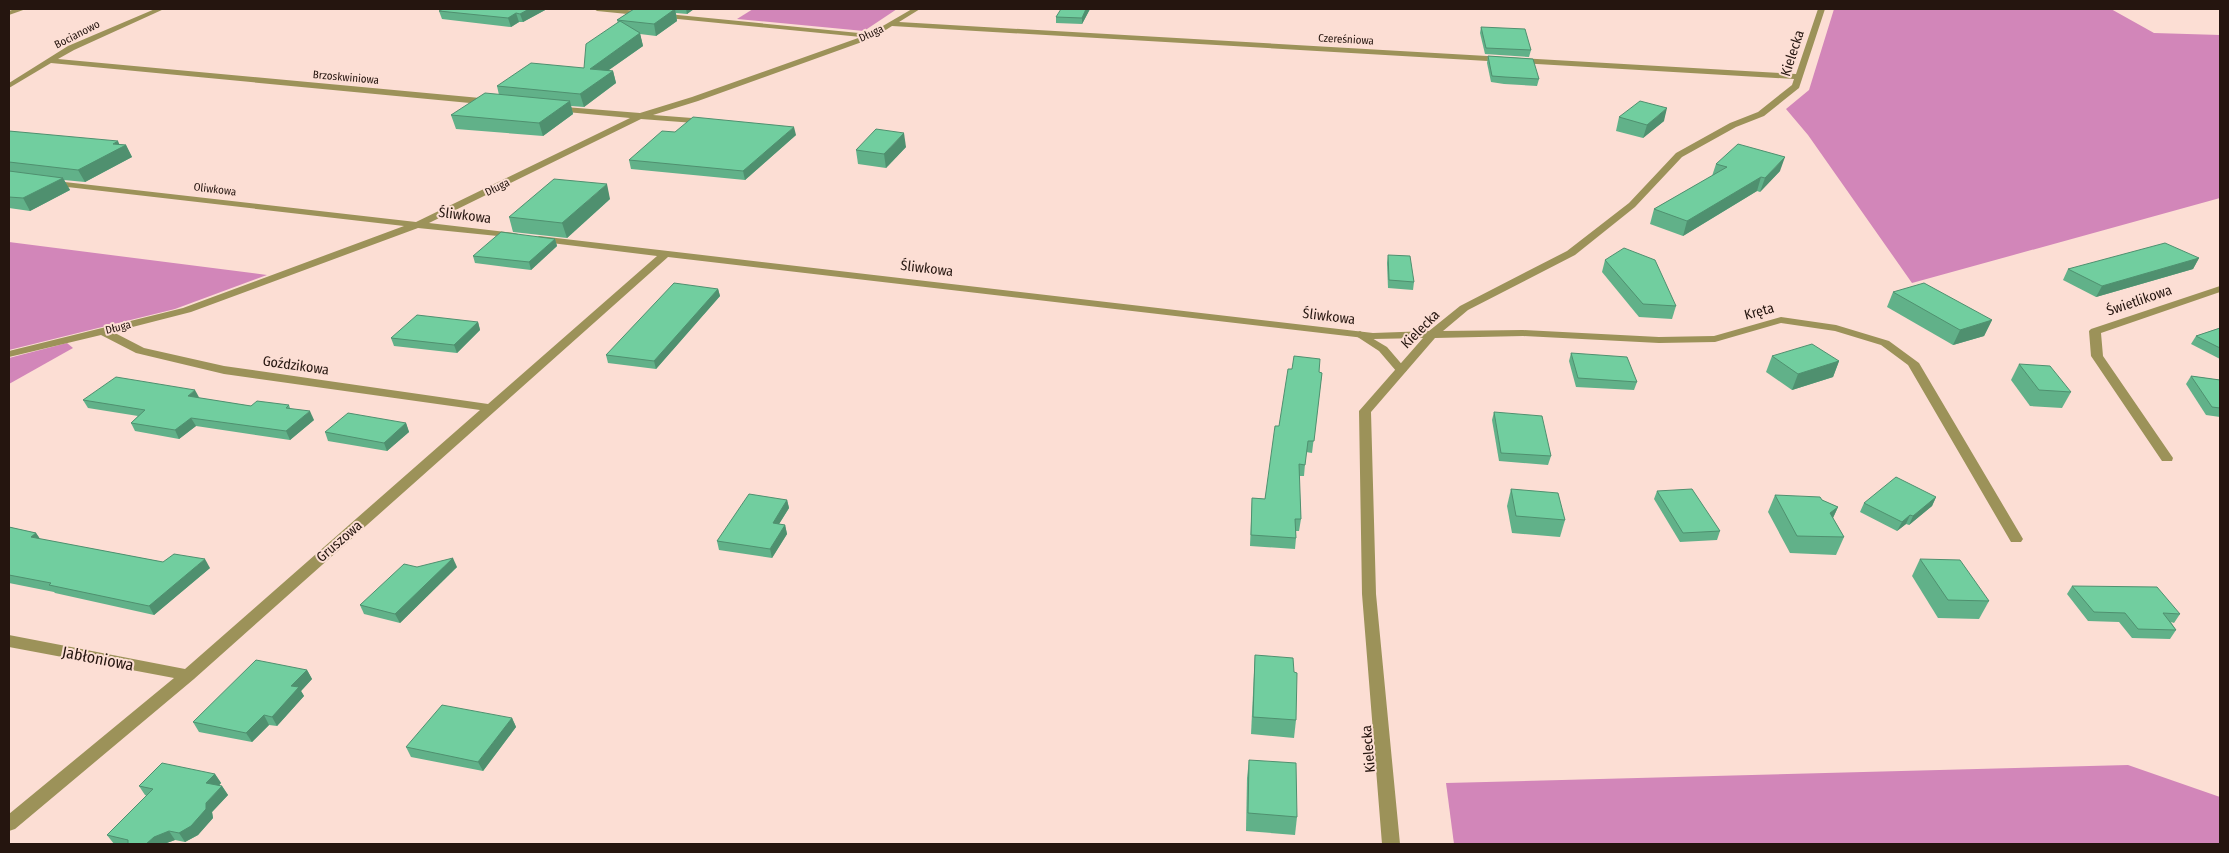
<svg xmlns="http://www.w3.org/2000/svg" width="2229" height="853" viewBox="0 0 2229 853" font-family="'Fira Sans Condensed',sans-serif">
<rect width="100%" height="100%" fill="#fcded4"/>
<g fill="#d286b9">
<polygon points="753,9 897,9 864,31 737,19"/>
<polygon points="1834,9 2111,9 2154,33 2220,35 2220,198 1912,283 1808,135 1786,109 1809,90"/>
<polygon points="9,242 267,275 175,309 9,350"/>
<polygon points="67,343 73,348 9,384 9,358"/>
<polygon points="2128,765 2220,797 2220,844 1454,844 1446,783"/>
</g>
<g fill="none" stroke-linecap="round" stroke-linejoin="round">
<polygon fill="#9c9259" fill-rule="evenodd" points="1360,331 1387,347 1405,368 1407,370 1405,372 1397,372 1379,351 1356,336 1354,334"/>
<g fill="#9c9259" fill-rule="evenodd">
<polygon points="155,9 164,9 74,50 58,59 491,99 495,102 491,105 51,63 9,88 9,83 68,46"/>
<path d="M 594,9 L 617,9 L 869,34 L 912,9 L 920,9 L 899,22 L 1796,74 L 1818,9 L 1825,9 L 1799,88 L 1764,116 L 1736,127 L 1682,157 L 1635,207 L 1575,255 L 1468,310 L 1443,331 L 1523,330 L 1659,337 L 1714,336 L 1781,317 L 1836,325 L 1889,341 L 1919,363 L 2023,539 L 2021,542 L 2011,542 L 1908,365 L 1881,345 L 1835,331 L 1781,323 L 1715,342 L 1659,343 L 1523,336 L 1435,338 L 1371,412 L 1376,594 L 1400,844 L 1382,844 L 1362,594 L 1359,411 L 1423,338 L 1373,339 L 668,257 L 194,679 L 15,829 L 9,831 L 9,814 L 174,678 L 9,647 L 9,635 L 185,669 L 480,410 L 224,374 L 136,353 L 101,335 L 9,357 L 9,351 L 183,308 L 404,226 L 50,185 L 47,184 L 47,180 L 416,222 L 630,118 L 556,111 L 553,110 L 553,106 L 640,113 L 692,97 L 861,37 L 597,11 ZM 892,26 L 1794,79 L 1792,85 L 1758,112 L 1730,123 L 1676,153 L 1629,203 L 1567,251 L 1460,306 L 1429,331 L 1373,333 L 539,236 L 534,239 L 535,241 L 657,256 L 488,404 L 224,366 L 144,348 L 113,332 L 191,312 L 418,228 L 518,238 L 518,234 L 514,233 L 429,223 L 641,119 L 708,124 L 708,120 L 705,119 L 653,115 L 698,101 L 873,38 Z"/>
<polygon points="2220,286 2220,292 2101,333 2103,356 2173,458 2172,461 2162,461 2091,356 2089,331 2091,329"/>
</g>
<polygon fill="#9c9259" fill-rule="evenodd" points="15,9 26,9 9,15 9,11"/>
</g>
<g fill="#61b189">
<polygon points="547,9 523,22 519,22 511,27 442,19 439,11"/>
<polygon points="634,9 694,9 687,14 676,13 677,21 656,36 640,34 643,46 609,70 613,71 616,83 584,107 571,106 573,114 543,136 456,129 451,115 499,95 497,86 584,68 618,23 617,20"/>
<polygon points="1090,9 1082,24 1056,23 1056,17"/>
<polygon points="1481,27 1531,50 1529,57 1485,54 1480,33"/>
<polygon points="1488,56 1539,79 1537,86 1504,84 1491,82 1487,63"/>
<polygon points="1619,117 1664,121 1643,138 1616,131"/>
<polygon points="9,131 126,145 132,157 85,182 64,180 70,190 30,211 9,208"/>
<polygon points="675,132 796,135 745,180 631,169 629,160"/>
<polygon points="906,147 886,168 858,164 856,150"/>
<polygon points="1716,164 1780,171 1760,192 1757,191 1683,236 1650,224 1654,209 1712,176"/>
<polygon points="610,199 567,238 513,232 509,217"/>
<polygon points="555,239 557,246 531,270 475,263 473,256"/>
<polygon points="1388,255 1414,282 1413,290 1388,288 1387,263"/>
<polygon points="2199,258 2193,269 2096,297 2063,280 2068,269"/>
<polygon points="1605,260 1676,306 1672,319 1639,317 1602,272"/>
<polygon points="718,289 720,296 656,369 608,363 606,355"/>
<polygon points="1893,292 1992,320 1984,336 1953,345 1887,307"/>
<polygon points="478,322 480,330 457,353 394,346 391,338"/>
<polygon points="2220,328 2220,359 2191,344 2196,336"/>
<polygon points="1571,353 1637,382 1634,390 1576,387 1569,361"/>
<polygon points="1772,356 1839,361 1833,377 1792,390 1766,372"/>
<polygon points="2019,364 2071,392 2062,408 2030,406 2011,380"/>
<polygon points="1319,372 1322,373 1312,453 1306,452 1304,476 1299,476 1301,519 1299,531 1296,531 1296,538 1295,549 1250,546 1252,498 1265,499 1279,426"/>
<polygon points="2191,376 2220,380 2220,417 2206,415 2186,384"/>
<polygon points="199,398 251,406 289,405 290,408 314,420 290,440 196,426 179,439 135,431 131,423 138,416 88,408 83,400"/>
<polygon points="1494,412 1551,456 1548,465 1499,461 1492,420"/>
<polygon points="406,423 409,432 387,451 328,441 325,432"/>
<polygon points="1511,489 1565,520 1560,537 1512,533 1507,506"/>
<polygon points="1657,491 1720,531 1717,540 1680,542 1654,499"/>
<polygon points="1775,495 1822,500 1838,507 1833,518 1844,537 1836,555 1790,553 1768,512"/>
<polygon points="1936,497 1932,506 1909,525 1906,524 1897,531 1860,512 1864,503"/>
<polygon points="787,500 789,508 779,524 785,525 787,534 772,558 719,550 717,541"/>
<polygon points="9,527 36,533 40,539 163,562 210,568 154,615 55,593 54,592 9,583"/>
<polygon points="1920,559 1989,601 1979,619 1938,618 1912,576"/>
<polygon points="417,567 457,567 400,623 364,614 360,605"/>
<polygon points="2072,586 2180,614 2174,623 2171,622 2176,630 2170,639 2132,638 2119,622 2088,621 2067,594"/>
<polygon points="1255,655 1294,672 1296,720 1294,738 1251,734 1254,673"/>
<polygon points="307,670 312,679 301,691 304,696 277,726 269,725 252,742 199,732 193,722"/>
<polygon points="512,718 516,727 483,771 411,757 406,747"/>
<polygon points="1249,760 1297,817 1295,835 1246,831 1247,778"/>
<polygon points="215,774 221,783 219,786 222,786 228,795 212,812 213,818 198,835 185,842 175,840 164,844 114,844 107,835 147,796 145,795 139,786"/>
</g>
<g fill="#4f906f">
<polygon points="529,9 547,9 523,22 520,14"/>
<polygon points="675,9 677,21 656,36 654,24"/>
<polygon points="686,9 694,9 687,14"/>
<polygon points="1086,9 1090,9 1082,24 1082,18"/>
<polygon points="516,13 519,22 511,27 508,18"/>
<polygon points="640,33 643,46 593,81 590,69"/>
<polygon points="613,71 616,83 584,107 580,94"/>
<polygon points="570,101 573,114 543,136 539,123"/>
<polygon points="1667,108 1664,121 1643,138 1647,125"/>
<polygon points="794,127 796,135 745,180 743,171"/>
<polygon points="904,133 906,147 886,168 884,154"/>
<polygon points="118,141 121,148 126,145 132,157 85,182 78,170 113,144"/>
<polygon points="1785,157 1780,171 1760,192 1765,178"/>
<polygon points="1761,177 1757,191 1683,236 1687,221"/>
<polygon points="63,178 70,190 30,211 23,198"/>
<polygon points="607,184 610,199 567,238 562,223"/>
<polygon points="555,239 557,246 531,270 529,262"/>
<polygon points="2199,258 2193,269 2096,297 2102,286"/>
<polygon points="718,289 720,296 656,369 654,361"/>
<polygon points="1992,320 1984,336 1953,345 1960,330"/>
<polygon points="478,322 480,330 457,353 454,345"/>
<polygon points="1839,361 1833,377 1792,390 1798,374"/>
<polygon points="195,390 200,399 188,396"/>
<polygon points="310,411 314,420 290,440 286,431"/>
<polygon points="191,418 196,426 179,439 175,430"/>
<polygon points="406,423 409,432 387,451 384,443"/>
<polygon points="1936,497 1932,506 1909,525 1913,516"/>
<polygon points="787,500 789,508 774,532 773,523"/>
<polygon points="1838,507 1830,524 1830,513"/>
<polygon points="1910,515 1906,524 1897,531 1902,522"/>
<polygon points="785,525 787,534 772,558 770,549"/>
<polygon points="36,533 42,542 31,537"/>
<polygon points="453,558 457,567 400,623 395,614"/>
<polygon points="205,559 210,568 154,615 149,606"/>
<polygon points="307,670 312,679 301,691 304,696 277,726 272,717 291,686"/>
<polygon points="264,715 269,725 252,742 246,733"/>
<polygon points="512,718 516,727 483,771 478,762"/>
<polygon points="215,774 221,783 212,792 206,783"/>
<polygon points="222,786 228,795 212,812 213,818 198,835 185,842 179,833"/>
<polygon points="169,831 175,840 164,844 146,844 154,837"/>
</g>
<g fill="#71ce9f" stroke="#4f906f">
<polygon points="443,9 529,9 520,14 516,13 508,18 439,11"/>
<polygon points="634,9 675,9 654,24 617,20"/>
<polygon points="1061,9 1086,9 1082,18 1056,17"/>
<polygon points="620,21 640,33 590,69 613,71 580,94 497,86 531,63 584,68 586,44"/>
<polygon points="1481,27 1525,29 1531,50 1486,48"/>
<polygon points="1488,56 1533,59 1539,79 1505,77 1492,76"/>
<polygon points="485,93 570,101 539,123 451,115"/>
<polygon points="1640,101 1667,108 1647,125 1619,117"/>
<polygon points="693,117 794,127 743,171 629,160 662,131 675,132"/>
<polygon points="876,129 904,133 884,154 856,150"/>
<polygon points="9,131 118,141 113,144 126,145 78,170 9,162"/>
<polygon points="1738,144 1785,157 1765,178 1761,177 1687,221 1654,209 1727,167 1716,164"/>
<polygon points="9,171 63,178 23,198 9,197"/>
<polygon points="554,179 607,184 562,223 509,217"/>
<polygon points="501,232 555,239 529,262 473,256"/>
<polygon points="2165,243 2199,258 2102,286 2068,269"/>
<polygon points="1624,248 1655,260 1676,306 1643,304 1605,260"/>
<polygon points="1388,255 1410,256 1414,282 1389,280"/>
<polygon points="674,283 718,289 654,361 606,355"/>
<polygon points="1924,283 1992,320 1960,330 1893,292"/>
<polygon points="417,315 478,322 454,345 391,338"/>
<polygon points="2220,328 2220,348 2196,336"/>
<polygon points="1812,344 1839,361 1798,374 1772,356"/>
<polygon points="1571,353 1627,357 1637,382 1578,378"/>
<polygon points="1294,356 1320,359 1319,372 1322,373 1314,441 1308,441 1305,465 1299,464 1301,519 1295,519 1296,538 1251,535 1252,498 1265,499 1275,426 1279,426 1288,369 1292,369"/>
<polygon points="2019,364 2050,366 2071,392 2039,390"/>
<polygon points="2191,376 2220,380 2220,408 2212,407"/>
<polygon points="116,377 195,390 188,396 251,406 257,401 289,405 286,408 310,411 286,431 191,418 175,430 131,423 145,410 83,400"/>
<polygon points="1494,412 1542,416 1551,456 1501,453"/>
<polygon points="348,413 406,423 384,443 325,432"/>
<polygon points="1896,477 1936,497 1913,516 1910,515 1902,522 1864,503"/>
<polygon points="1511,489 1558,493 1565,520 1516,516"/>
<polygon points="1692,489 1720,531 1683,533 1657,491"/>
<polygon points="749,494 787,500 773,523 785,525 770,549 717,541"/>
<polygon points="1775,495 1820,497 1822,500 1838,507 1830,513 1844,537 1797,536"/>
<polygon points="9,527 36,533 31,537 163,562 174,554 205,559 149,606 49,585 51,583 9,575"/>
<polygon points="453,558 395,614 360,605 404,564 417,567"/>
<polygon points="1920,559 1960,560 1989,601 1948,600"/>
<polygon points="2072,586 2157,587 2180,614 2163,613 2176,630 2138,629 2125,613 2094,612"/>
<polygon points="1255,655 1293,658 1294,672 1297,673 1296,720 1253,717"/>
<polygon points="256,660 307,670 291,686 299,687 272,717 264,715 246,733 193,722"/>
<polygon points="442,705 512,718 478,762 406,747"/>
<polygon points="1249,760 1296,763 1297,817 1248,813"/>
<polygon points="162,763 215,774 206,783 222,786 206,803 206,809 191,826 179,833 169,831 154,837 146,844 128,844 128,840 107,835 153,789 139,786"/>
</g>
<g text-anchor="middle" stroke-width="4" stroke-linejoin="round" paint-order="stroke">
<g font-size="11" fill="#25150f" stroke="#fcded4">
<text transform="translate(871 33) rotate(-25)" y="4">Długa</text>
<text transform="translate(77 34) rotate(-27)" y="4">Bocianowo</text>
<text transform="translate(1346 39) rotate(3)" y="4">Czereśniowa</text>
<text transform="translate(346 77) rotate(5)" y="4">Brzoskwiniowa</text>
<text transform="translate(497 187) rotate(-26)" y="4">Długa</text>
<text transform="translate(215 189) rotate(7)" y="4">Oliwkowa</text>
<text transform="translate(118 327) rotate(-14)" y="4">Długa</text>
</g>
<g font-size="14" fill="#25150f" stroke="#fcded4">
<text transform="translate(1792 53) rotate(-72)" y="5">Kielecka</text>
<text transform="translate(465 215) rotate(7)" y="5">Śliwkowa</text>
<text transform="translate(927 268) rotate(7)" y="5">Śliwkowa</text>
<text transform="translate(2139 300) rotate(-19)" y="5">Świetlikowa</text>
<text transform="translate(1759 311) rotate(-15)" y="5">Kręta</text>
<text transform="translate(1329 316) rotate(7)" y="5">Śliwkowa</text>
<text transform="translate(1420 329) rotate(-45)" y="5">Kielecka</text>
<text transform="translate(296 365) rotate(8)" y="5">Goździkowa</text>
<text transform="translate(339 541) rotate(-41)" y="5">Gruszowa</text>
<text transform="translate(1368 749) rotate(-95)" y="5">Kielecka</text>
</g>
<g font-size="16" fill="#25150f" stroke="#fcded4">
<text transform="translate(98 658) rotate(11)" y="6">Jabłoniowa</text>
</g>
</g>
<rect width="2229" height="853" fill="none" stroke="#25150f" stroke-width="20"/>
</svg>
